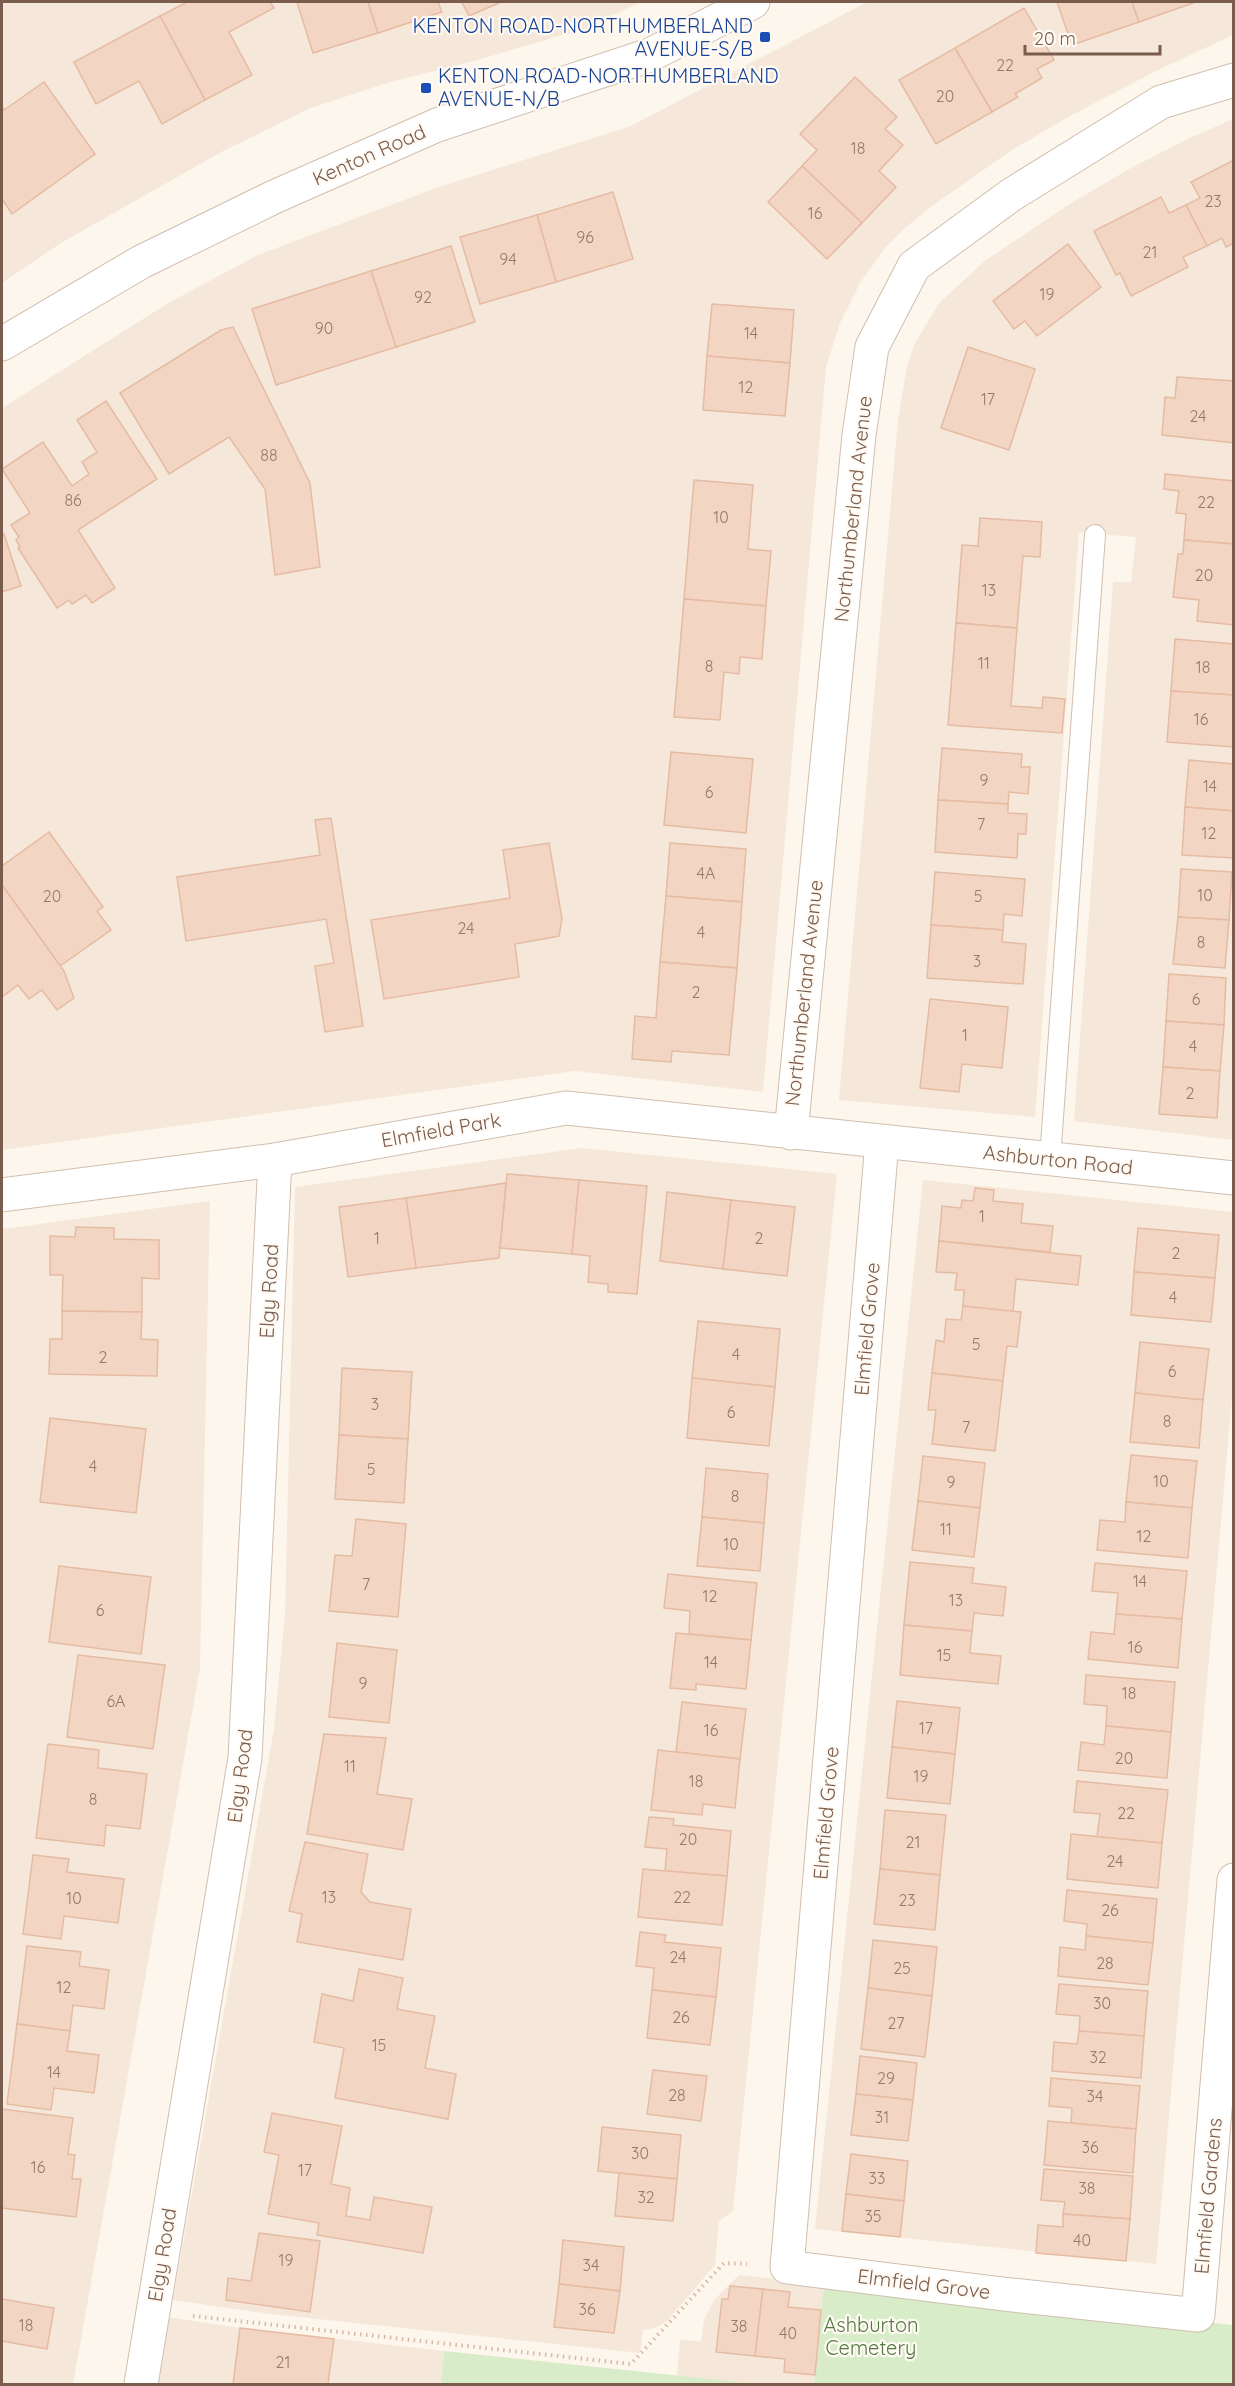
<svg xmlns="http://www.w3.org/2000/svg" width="1235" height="2386" viewBox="0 0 1235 2386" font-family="Quicksand,sans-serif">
<rect width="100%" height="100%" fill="#fdf6ec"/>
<g fill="#f5e8da">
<polygon points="2,2 641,2 586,28 474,61 387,83 311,108 223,151 61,243 2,283"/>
<polygon points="867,2 1233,2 1233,35 1156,71 1070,116 1012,150 932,206 905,228 886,247 860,283 840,323 826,367 763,1092 575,1071 2,1150 2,408 170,302 258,255 439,187 631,126"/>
<polygon points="1233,119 1233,1140 1074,1121 1113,582 1131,582 1136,537 1097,534 1097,529 1079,533 1035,1117 839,1100 898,420 907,366 915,343 940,302 986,260 1068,205 1131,168 1188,139"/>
<polygon points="582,1148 837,1174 733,2211 719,2221 715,2265 667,2321 655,2328 643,2330 640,2353 270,2314 173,2300 274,1729 285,1615 295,1187"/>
<polygon points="923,1180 1233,1212 1233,1385 1156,2264 815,2229"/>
<polygon points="210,1201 200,1668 120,2120 73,2384 2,2384 2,1229"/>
<polygon points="739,2275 824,2284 814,2384 758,2384 677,2376 680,2340 701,2341 704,2320 714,2300"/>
<polygon points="168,2317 240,2328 444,2351 441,2384 156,2384"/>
</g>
<g fill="#d8ecc9">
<polygon points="824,2284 1233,2325 1233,2384 814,2384"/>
<polygon points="444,2351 758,2384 441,2384"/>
</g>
<g fill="#f3d5c3" stroke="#e6bba3" stroke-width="1.5">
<polygon points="187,2 270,2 274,8 229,32 252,75 205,100 160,16"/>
<polygon points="297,2 368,2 378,33 313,53"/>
<polygon points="368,2 438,2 442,12 378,33"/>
<polygon points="462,2 501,2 469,16"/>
<polygon points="1057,2 1132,2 1139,22 1072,45"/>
<polygon points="1132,2 1196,2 1139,22"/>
<polygon points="1024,8 1054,60 1037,69 1042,78 1015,94 1018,97 992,112 955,48"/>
<polygon points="160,16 205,100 162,124 139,81 96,104 74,62"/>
<polygon points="955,48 992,112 936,144 899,80"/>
<polygon points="855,77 897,117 885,129 903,145 879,171 896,187 862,223 802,166 817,150 800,134"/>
<polygon points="44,82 95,154 12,214 2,199 2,106 4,110"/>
<polygon points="1234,160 1234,243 1226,247 1222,238 1207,246 1186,205 1200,198 1191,182"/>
<polygon points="802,166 862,223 827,259 768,202"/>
<polygon points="613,192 633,259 556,282 537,215"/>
<polygon points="1161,197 1169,213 1186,205 1207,246 1183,257 1188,267 1131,296 1120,273 1116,275 1094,231"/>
<polygon points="537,215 556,282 480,304 460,237"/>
<polygon points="1068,244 1101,287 1037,336 1025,321 1014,329 993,301"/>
<polygon points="451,246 475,322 396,347 371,271"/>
<polygon points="371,271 396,347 276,385 252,309"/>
<polygon points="712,304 794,310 790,363 707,356"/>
<polygon points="233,327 310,483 320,567 275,575 265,489 229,437 169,474 120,393 221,330"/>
<polygon points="968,347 1035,369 1009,450 941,428"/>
<polygon points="707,356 790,363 785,416 703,410"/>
<polygon points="1177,377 1234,381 1234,443 1162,435 1165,397 1175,398"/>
<polygon points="106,401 157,479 78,530 115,588 92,603 86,595 72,604 69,600 57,608 18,548 20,547 16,540 19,537 11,525 30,513 2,469 43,442 72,486 89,474 82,462 97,452 77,420"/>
<polygon points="1165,474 1234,481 1234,544 1184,540 1186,514 1176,513 1179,491 1164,489"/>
<polygon points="694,480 753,485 748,549 771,551 766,606 684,599"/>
<polygon points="980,518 1042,522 1040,557 1023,556 1017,628 956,623 962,545 978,546"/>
<polygon points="4,534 21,586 2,592 2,535"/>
<polygon points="1184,540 1234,544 1234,625 1197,621 1199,600 1173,597 1178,554 1183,554"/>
<polygon points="684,599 766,606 762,659 740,657 739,674 724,672 720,720 674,717"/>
<polygon points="956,623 1017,628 1011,706 1042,708 1043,697 1065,699 1062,733 948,725"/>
<polygon points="1175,639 1234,644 1234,695 1171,691"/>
<polygon points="1171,691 1234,695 1234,747 1167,742"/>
<polygon points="942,748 1022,754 1021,767 1030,767 1028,794 1009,792 1008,804 938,800"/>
<polygon points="671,752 753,759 746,833 664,825"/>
<polygon points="1189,760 1234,764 1234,811 1185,807"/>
<polygon points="938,800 1008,804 1008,813 1027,814 1026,834 1018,834 1017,858 935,852"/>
<polygon points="1185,807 1234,811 1234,858 1182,855"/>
<polygon points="331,818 363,1026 325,1032 315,966 334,963 326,919 186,941 177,877 320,855 315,820"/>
<polygon points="49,832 103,907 97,911 111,930 60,966 2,885 2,866"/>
<polygon points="549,843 562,919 559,936 515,944 519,977 384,999 371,920 510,898 503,850"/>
<polygon points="670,843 746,849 742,902 666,896"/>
<polygon points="1181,869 1232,872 1229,920 1178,917"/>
<polygon points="935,872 1025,879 1022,916 1004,914 1003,930 931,925"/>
<polygon points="2,885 64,971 74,998 57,1010 42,990 29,999 18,985 2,997"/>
<polygon points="666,896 742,902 737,968 660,962"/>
<polygon points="1178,917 1229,920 1225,968 1173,964"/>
<polygon points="931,925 1003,930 1002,942 1026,944 1023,984 927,978"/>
<polygon points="660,962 737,968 729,1055 672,1051 671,1062 632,1059 635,1016 656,1018"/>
<polygon points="1169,974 1226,978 1224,1025 1166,1021"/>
<polygon points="930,999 1008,1007 1002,1068 962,1064 959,1092 920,1088"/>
<polygon points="1166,1021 1224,1025 1220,1071 1163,1067"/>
<polygon points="1163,1067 1220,1071 1217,1118 1159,1114"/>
<polygon points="507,1174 579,1180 572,1254 500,1248"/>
<polygon points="579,1180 647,1186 637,1294 608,1292 608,1284 588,1282 590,1256 572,1254"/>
<polygon points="506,1183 499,1258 416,1268 406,1198"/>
<polygon points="975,1188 994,1190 993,1201 1023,1204 1021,1223 1053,1226 1050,1252 939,1241 942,1206 961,1208 962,1200 973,1201"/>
<polygon points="667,1192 731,1200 723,1269 660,1261"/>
<polygon points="406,1198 416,1268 348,1277 339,1207"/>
<polygon points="731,1200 795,1207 787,1276 723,1269"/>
<polygon points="76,1227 114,1228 114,1239 159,1240 159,1279 142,1278 142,1312 62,1311 63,1275 50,1275 50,1236 75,1237"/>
<polygon points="1138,1228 1219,1235 1215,1278 1134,1272"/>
<polygon points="939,1241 1081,1256 1078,1285 1016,1279 1013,1312 963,1306 964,1290 955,1290 957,1273 936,1272"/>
<polygon points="1134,1272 1215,1278 1211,1322 1131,1315"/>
<polygon points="963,1306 1021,1312 1017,1347 1007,1346 1003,1381 932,1373 936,1340 944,1342 946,1319 961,1320"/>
<polygon points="62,1311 142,1312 141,1339 158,1340 157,1376 49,1374 50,1339 62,1339"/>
<polygon points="698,1321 780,1329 775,1387 692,1378"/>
<polygon points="1140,1342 1209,1349 1203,1400 1135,1393"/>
<polygon points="342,1368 412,1372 408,1439 339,1435"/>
<polygon points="932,1373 1003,1381 995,1451 932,1444 936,1410 928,1410"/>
<polygon points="692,1378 775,1387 769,1446 687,1438"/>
<polygon points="1135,1393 1203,1400 1199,1448 1130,1442"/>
<polygon points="50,1418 146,1429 136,1513 40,1502"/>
<polygon points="339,1435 408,1439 404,1503 335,1499"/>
<polygon points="1131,1455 1197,1461 1192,1508 1126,1502"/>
<polygon points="923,1456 985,1463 980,1508 918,1501"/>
<polygon points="706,1468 768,1474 764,1523 702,1517"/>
<polygon points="918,1501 980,1508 974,1557 912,1550"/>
<polygon points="1126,1502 1192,1508 1188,1558 1097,1550 1100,1520 1125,1522"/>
<polygon points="702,1517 764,1523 760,1571 697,1566"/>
<polygon points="356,1519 406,1524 398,1617 329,1611 335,1555 352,1556"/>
<polygon points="910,1562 974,1568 972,1583 1006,1587 1003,1616 974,1613 972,1631 904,1625"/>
<polygon points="1095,1563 1187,1571 1182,1619 1116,1614 1118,1593 1092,1591"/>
<polygon points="59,1566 151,1577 141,1654 49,1642"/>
<polygon points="668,1574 757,1583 751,1640 689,1634 690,1611 664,1608"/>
<polygon points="1116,1614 1182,1619 1178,1668 1088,1659 1091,1632 1114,1634"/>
<polygon points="904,1625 972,1631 970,1653 1001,1656 998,1684 900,1675"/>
<polygon points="676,1633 751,1640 746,1689 696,1684 696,1690 670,1688"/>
<polygon points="337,1643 397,1650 389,1723 329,1717"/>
<polygon points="78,1655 165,1665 153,1749 67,1737"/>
<polygon points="1086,1675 1175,1682 1171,1732 1106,1726 1107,1706 1084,1704"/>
<polygon points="897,1701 960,1708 955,1754 892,1747"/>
<polygon points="682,1702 746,1709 740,1759 676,1752"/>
<polygon points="1106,1726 1171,1732 1167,1778 1078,1770 1081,1742 1104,1745"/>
<polygon points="324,1734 386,1738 377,1794 412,1799 403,1850 307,1834"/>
<polygon points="48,1744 99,1750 98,1768 147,1774 140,1829 106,1825 104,1846 36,1838"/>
<polygon points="892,1747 955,1754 950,1804 887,1798"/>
<polygon points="658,1750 740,1759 735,1808 703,1804 702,1815 651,1810"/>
<polygon points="1077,1781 1168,1790 1162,1843 1097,1837 1100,1814 1074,1812"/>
<polygon points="885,1810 946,1815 940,1875 880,1869"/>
<polygon points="649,1817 674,1819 673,1825 731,1831 727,1876 665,1871 667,1849 645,1847"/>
<polygon points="1071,1834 1162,1843 1158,1888 1067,1879"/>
<polygon points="305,1842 368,1854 361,1892 370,1902 411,1909 403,1960 297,1942 302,1914 289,1911"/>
<polygon points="33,1855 69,1859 67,1872 124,1879 118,1923 64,1916 61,1939 23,1934"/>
<polygon points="643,1869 727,1876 722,1925 638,1917"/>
<polygon points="880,1869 940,1875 935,1930 874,1924"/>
<polygon points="1067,1890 1157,1899 1153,1943 1086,1936 1087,1924 1064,1921"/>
<polygon points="640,1932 666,1935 664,1942 721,1948 716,1997 652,1990 654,1968 636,1966"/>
<polygon points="1086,1936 1153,1943 1148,1985 1058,1976 1060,1947 1085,1950"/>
<polygon points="873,1940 937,1947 932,1996 868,1988"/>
<polygon points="27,1946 81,1952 79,1966 109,1970 104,2009 73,2005 70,2031 17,2024"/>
<polygon points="359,1969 403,1978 397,2009 435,2016 425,2068 456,2074 448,2119 335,2098 344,2048 314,2042 322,1994 353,2001"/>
<polygon points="1059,1984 1148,1991 1144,2036 1079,2031 1080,2016 1056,2014"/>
<polygon points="868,1988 932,1996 925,2057 861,2049"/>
<polygon points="652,1990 716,1997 710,2045 647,2038"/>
<polygon points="17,2024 70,2031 67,2051 99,2055 94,2093 54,2088 51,2110 7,2104"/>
<polygon points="1079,2031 1144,2036 1141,2078 1052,2071 1054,2042 1077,2044"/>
<polygon points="860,2056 917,2063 913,2100 856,2094"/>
<polygon points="653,2070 707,2076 701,2121 647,2114"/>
<polygon points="1051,2078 1140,2086 1136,2129 1071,2123 1072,2108 1049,2106"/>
<polygon points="856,2094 913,2100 908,2141 851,2135"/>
<polygon points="2,2109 73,2118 68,2154 75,2155 72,2179 81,2179 76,2217 2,2208"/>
<polygon points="272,2113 342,2126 331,2184 350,2188 346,2216 370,2220 374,2197 432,2207 423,2253 317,2235 319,2223 268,2214 279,2155 264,2152"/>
<polygon points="1048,2121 1136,2129 1133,2173 1044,2165"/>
<polygon points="602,2127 681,2135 677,2179 598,2171"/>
<polygon points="851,2154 908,2161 904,2201 846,2194"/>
<polygon points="1044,2169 1133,2176 1130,2219 1063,2214 1065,2202 1041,2200"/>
<polygon points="619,2173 677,2179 673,2221 615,2216"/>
<polygon points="846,2194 904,2201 900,2237 842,2231"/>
<polygon points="1063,2214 1130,2219 1126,2261 1036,2253 1038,2225 1063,2227"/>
<polygon points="259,2233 320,2241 310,2312 226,2300 228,2278 251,2281"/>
<polygon points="563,2240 624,2247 620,2291 559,2284"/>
<polygon points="559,2284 620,2291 614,2333 554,2327"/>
<polygon points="730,2286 763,2289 755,2356 716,2352 722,2299 728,2299"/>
<polygon points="763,2289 790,2292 788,2307 821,2310 815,2375 784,2372 785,2359 755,2356"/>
<polygon points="2,2299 54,2308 47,2349 2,2341"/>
<polygon points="240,2328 334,2339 328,2384 233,2384"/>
</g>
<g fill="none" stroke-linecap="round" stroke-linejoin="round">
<g stroke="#d1beb0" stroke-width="22">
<polyline id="service" points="1050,1159 1095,535"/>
</g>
<g stroke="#d1beb0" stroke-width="35">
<g id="minor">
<polyline points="791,1133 859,435 872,347 914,266 1011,195 1161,102 1234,80"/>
<polyline points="882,1142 787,2267 1003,2294 1198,2315 1234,1880"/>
<polyline points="141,2384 245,1758 275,1160"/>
</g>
</g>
<g stroke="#d1beb0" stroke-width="35">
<g id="tertiary">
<polyline points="2,344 141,262 274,197 437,125 650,55 753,2"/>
<polyline points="2,1195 275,1160 566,1108 1234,1178"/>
</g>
</g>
<polyline stroke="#d9b8a5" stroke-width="4" stroke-dasharray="1.5 4.5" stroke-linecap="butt" points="193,2316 631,2364 724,2263 747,2264"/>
<use href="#service" stroke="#fff" stroke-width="20"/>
<use href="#minor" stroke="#fff" stroke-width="33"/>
<use href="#tertiary" stroke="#fff" stroke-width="33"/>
</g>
<g fill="#1a4fb4" stroke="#fffaf3" stroke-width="2">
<rect x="759" y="31" width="12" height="12" rx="3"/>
<rect x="420" y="82" width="12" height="12" rx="3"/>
</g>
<g text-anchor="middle" stroke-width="4.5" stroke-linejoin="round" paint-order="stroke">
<g font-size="16" fill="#987a6a">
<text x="1005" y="71">22</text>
<text x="945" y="102">20</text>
<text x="858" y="154">18</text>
<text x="1213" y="207">23</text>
<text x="815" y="219">16</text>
<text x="585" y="243">96</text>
<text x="1150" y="258">21</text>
<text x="508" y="265">94</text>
<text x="1047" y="300">19</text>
<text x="423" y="303">92</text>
<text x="324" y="334">90</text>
<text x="751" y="339">14</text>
<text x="746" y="393">12</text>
<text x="988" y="405">17</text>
<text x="1198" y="422">24</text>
<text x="269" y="461">88</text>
<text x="73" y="506">86</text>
<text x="1206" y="508">22</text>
<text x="721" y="523">10</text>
<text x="1204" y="581">20</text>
<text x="989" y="596">13</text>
<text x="984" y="669">11</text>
<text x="709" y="672">8</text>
<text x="1203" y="673">18</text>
<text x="1201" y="725">16</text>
<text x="984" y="786">9</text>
<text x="1210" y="792">14</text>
<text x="709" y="798">6</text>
<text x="981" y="830">7</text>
<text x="1209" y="839">12</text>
<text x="706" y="879">4A</text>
<text x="1205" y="901">10</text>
<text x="52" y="902">20</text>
<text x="978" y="902">5</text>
<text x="466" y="934">24</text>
<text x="701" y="938">4</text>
<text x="1201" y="948">8</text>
<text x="977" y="967">3</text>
<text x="696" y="998">2</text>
<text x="1196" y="1005">6</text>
<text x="965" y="1041">1</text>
<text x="1193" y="1052">4</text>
<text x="1190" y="1099">2</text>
<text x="982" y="1222">1</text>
<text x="377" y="1244">1</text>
<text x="759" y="1244">2</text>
<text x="1176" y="1259">2</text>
<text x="1173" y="1303">4</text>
<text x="976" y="1350">5</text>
<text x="736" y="1360">4</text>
<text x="103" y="1363">2</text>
<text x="1172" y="1377">6</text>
<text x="375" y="1410">3</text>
<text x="731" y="1418">6</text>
<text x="1167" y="1427">8</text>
<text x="966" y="1433">7</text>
<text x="93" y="1472">4</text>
<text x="371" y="1475">5</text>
<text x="1161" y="1487">10</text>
<text x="951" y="1488">9</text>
<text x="735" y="1502">8</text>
<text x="946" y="1535">11</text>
<text x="1144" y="1542">12</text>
<text x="731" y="1550">10</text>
<text x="1140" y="1587">14</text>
<text x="366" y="1590">7</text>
<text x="710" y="1602">12</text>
<text x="956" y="1606">13</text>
<text x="100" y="1616">6</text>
<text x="1135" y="1653">16</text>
<text x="944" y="1661">15</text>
<text x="711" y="1668">14</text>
<text x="363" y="1689">9</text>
<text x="1129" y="1699">18</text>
<text x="116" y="1707">6A</text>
<text x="926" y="1734">17</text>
<text x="711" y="1736">16</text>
<text x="1124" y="1764">20</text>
<text x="350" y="1772">11</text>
<text x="921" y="1782">19</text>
<text x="696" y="1787">18</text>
<text x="93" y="1805">8</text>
<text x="1126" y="1819">22</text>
<text x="688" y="1845">20</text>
<text x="913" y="1848">21</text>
<text x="1115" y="1867">24</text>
<text x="329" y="1903">13</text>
<text x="682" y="1903">22</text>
<text x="74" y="1904">10</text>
<text x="907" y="1906">23</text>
<text x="1110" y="1916">26</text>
<text x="678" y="1963">24</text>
<text x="1105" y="1969">28</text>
<text x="902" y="1974">25</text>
<text x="64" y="1993">12</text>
<text x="1102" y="2009">30</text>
<text x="681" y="2023">26</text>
<text x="896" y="2029">27</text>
<text x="379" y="2051">15</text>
<text x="1098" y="2063">32</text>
<text x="54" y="2078">14</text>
<text x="886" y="2084">29</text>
<text x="677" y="2101">28</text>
<text x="1095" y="2102">34</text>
<text x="882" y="2123">31</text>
<text x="1090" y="2153">36</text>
<text x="640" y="2159">30</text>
<text x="38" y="2173">16</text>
<text x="305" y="2176">17</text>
<text x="877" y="2184">33</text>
<text x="1087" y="2194">38</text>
<text x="646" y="2203">32</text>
<text x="873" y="2222">35</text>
<text x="1082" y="2246">40</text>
<text x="286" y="2266">19</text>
<text x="591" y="2271">34</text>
<text x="587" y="2315">36</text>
<text x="26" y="2331">18</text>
<text x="739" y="2332">38</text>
<text x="788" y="2339">40</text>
<text x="283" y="2368">21</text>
</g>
<g font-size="20" fill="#164399" stroke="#fffaf3" text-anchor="end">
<text x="753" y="33">KENTON ROAD-NORTHUMBERLAND<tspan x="753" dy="23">AVENUE-S/B</tspan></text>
<text x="438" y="83" text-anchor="start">KENTON ROAD-NORTHUMBERLAND<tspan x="438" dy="23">AVENUE-N/B</tspan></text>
</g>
<g font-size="20" fill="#7a5c4d" stroke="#fffaf3">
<text transform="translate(369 155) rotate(-24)" y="7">Kenton Road</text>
<text transform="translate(853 509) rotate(-84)" y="7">Northumberland Avenue</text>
<text transform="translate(804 993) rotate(-84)" y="7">Northumberland Avenue</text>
<text transform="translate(441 1130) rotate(-10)" y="7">Elmfield Park</text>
<text transform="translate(1058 1160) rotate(6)" y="7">Ashburton Road</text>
<text transform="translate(269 1291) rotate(-87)" y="7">Elgy Road</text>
<text transform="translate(867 1329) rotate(-85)" y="7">Elmfield Grove</text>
<text transform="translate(240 1776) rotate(-83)" y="7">Elgy Road</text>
<text transform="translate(826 1813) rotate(-85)" y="7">Elmfield Grove</text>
<text transform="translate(1208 2196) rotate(-85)" y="7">Elmfield Gardens</text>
<text transform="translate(162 2255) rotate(-81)" y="7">Elgy Road</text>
<text transform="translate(924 2284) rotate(7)" y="7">Elmfield Grove</text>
</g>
<g font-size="20" fill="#537a41" stroke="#fffaf3">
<text x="871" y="2332">Ashburton<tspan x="871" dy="23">Cemetery</tspan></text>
</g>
</g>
<rect width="1235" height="2386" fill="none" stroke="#7a5c4d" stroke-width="6"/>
<path d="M1025 45v9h135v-9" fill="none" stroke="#7a5c4d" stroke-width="3"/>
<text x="1034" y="45" font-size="18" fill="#7a5c4d" stroke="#fffaf3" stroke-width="4.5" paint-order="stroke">20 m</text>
</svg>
